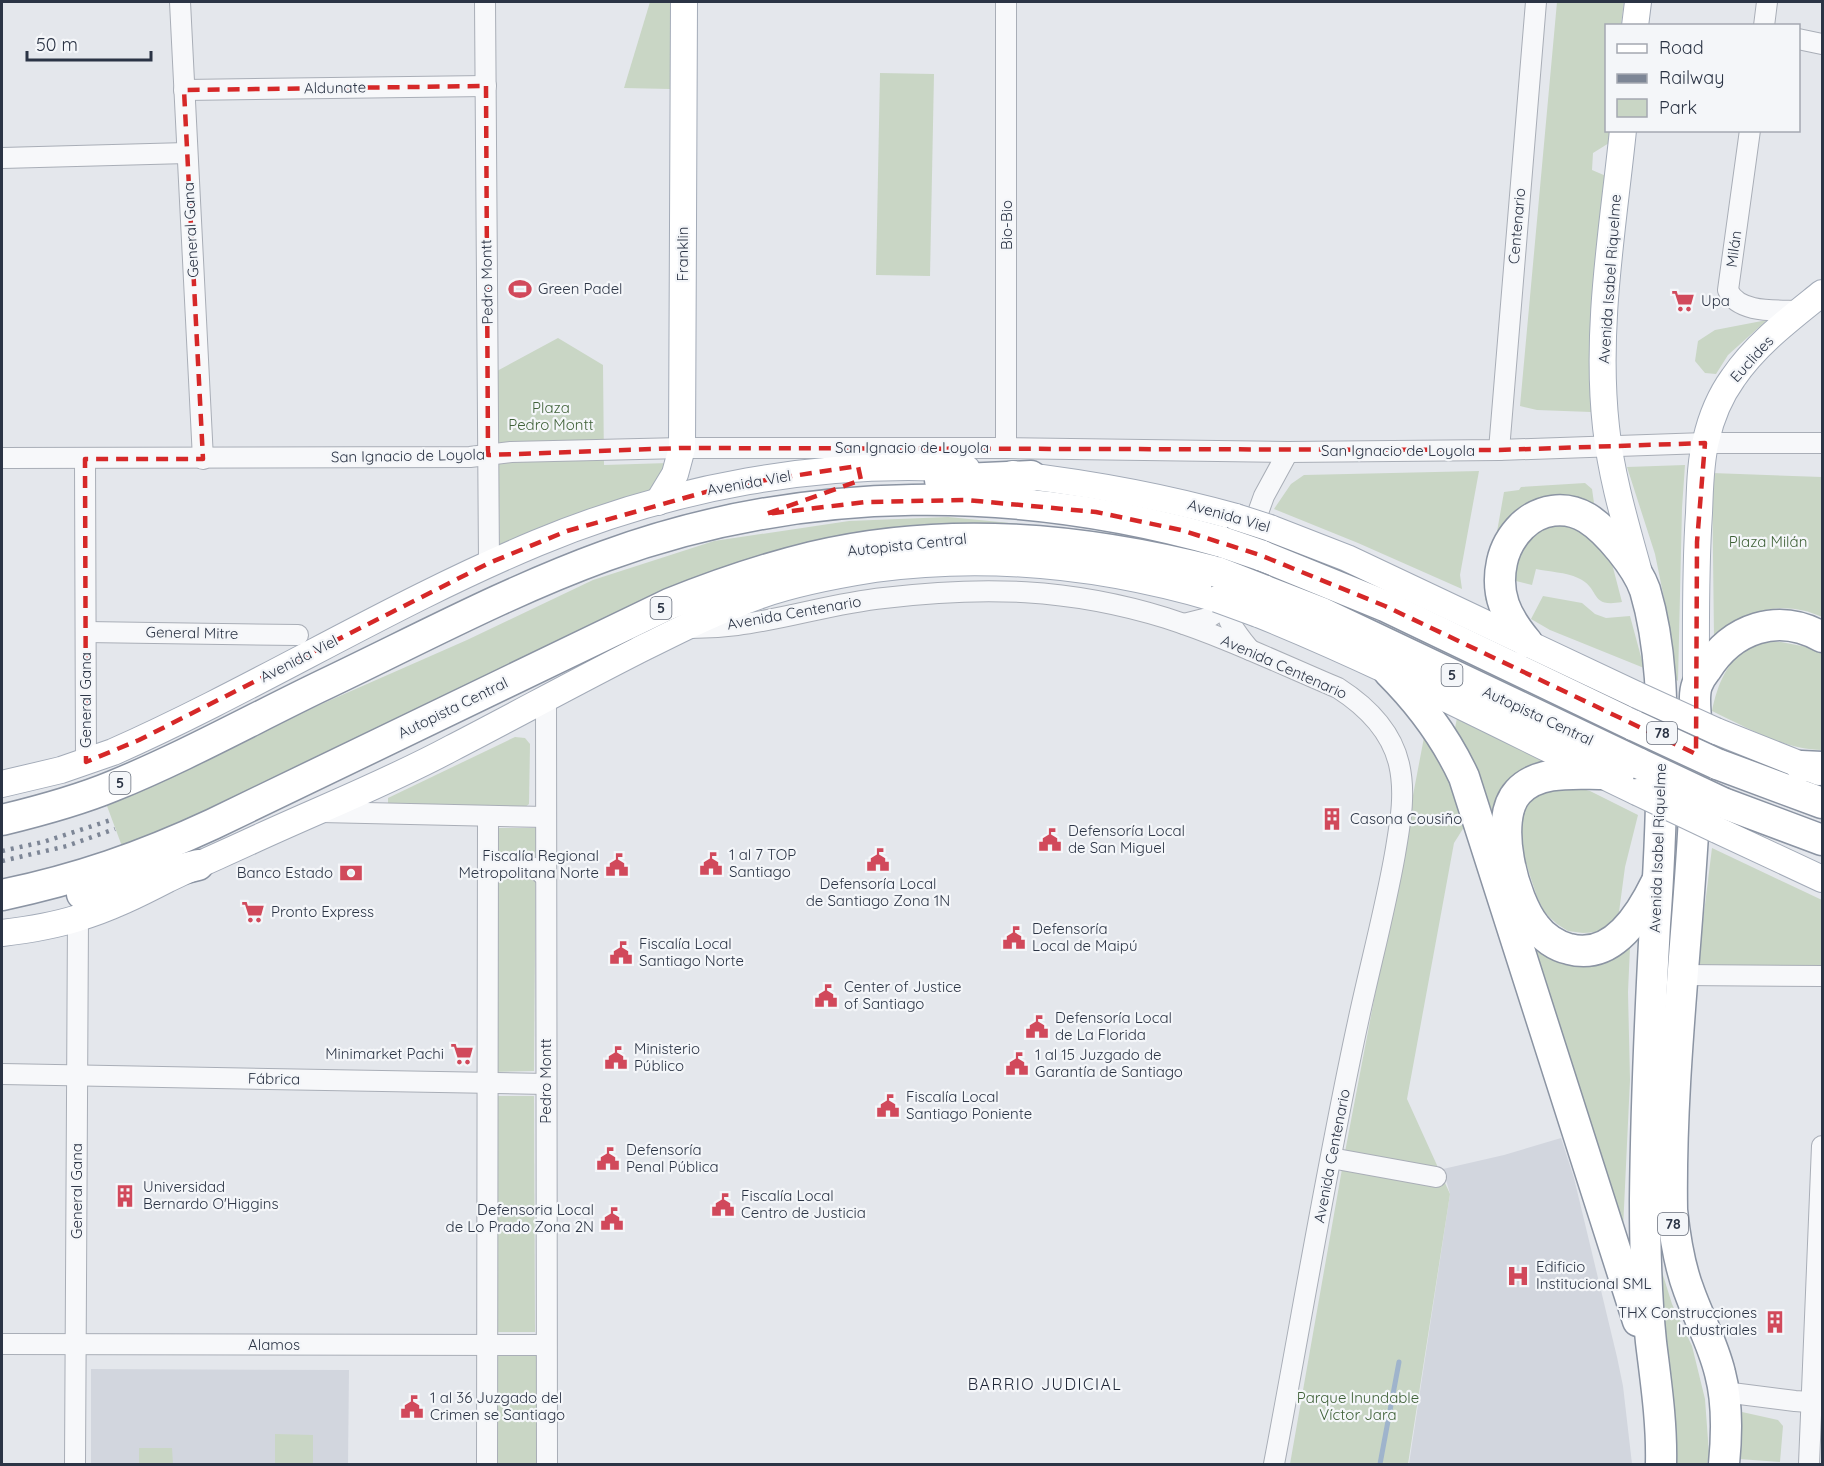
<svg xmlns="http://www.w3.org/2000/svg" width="1824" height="1466" viewBox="0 0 1824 1466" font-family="Quicksand,sans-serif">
<rect width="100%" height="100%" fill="#e4e7ec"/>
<g fill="#d2d6de">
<polygon points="1561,1138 1574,1178 1617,1357 1623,1386 1632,1464 1409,1464 1450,1194 1443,1169 1504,1155"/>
<polygon points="91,1369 349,1370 348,1464 91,1464"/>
</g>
<g fill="#c9d6c5">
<polygon points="650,2 671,2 670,89 624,88"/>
<polygon points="1557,2 1624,2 1621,25 1606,26 1606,130 1610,131 1609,143 1593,153 1592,170 1606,176 1592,345 1591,412 1537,410 1520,406"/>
<polygon points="880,73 934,74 930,276 876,275"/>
<polygon points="1767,320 1728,355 1716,374 1705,373 1695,361 1698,341 1715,330"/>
<polygon points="558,338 603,365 604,465 668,463 655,484 645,496 500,550 497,371"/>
<polygon points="1685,465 1682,508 1678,681 1674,678 1668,618 1655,554 1627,467"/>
<polygon points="1479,471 1460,575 1462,589 1358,543 1274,509 1291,484 1304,475"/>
<path d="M 1712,473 L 1822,477 L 1822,617 C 1784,599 1743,610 1714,638 Z"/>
<polygon points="1585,483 1592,489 1595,510 1537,506 1497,608 1485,600 1504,492 1519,490 1521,487"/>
<polygon points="948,517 1112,533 989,525 779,553 123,849 107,806 317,706 467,640 593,580 714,541 849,521"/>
<path d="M 1579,519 L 1611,560 L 1622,602 C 1588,608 1602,589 1578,578 C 1566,572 1549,572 1536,569 L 1532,585 L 1512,580 L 1512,567 L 1539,521 Z"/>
<polygon points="1543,596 1582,603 1595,614 1606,618 1630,616 1644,668 1550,630 1531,619"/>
<path d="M 1781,642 L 1812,648 L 1822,653 L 1822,750 C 1784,750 1746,727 1712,711 C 1717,686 1728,656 1753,646 C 1762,642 1772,642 1781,642 Z"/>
<polygon points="1457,718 1552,759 1536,763 1516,776 1496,834 1455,728"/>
<polygon points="1426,727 1450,763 1466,824 1454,843 1407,1099 1450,1194 1408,1464 1290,1464 1345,1152"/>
<polygon points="515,737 525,738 530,744 529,804 523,809 388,805 388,798"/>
<polygon points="1571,786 1590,791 1638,815 1625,867 1619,912 1610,924 1598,932 1583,933 1568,931 1557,924 1545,913 1537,897 1519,842 1523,804 1537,793"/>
<polygon points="493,828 536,828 534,1071 492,1072"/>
<polygon points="1712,848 1822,900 1822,972 1697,969"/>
<polygon points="1523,926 1620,954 1630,947 1628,992 1630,1080 1623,1229"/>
<polygon points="494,1096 534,1096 535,1332 495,1332"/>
<polygon points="1654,1246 1672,1304 1692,1346 1705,1399 1709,1454 1707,1464 1670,1464"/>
<polygon points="537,1354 537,1464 498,1464 498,1355"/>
<polygon points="1742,1412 1778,1420 1783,1426 1780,1462 1739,1459"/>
<polygon points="275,1434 313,1435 313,1464 275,1464"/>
<polygon points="139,1448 172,1448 173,1464 139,1464"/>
</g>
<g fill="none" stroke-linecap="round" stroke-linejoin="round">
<polyline stroke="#9fb4cc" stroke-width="5" points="1380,1464 1399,1362"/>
<g stroke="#a9aeb7" stroke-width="22">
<g id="minor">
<polyline points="180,2 203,459"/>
<polyline points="485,2 489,563"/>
<polyline points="1006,2 1006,448"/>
<polyline points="1764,26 1767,2"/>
<polyline points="1798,39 1822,44"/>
<polyline points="184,90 486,86"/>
<path d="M 1750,130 L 1728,290 C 1738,314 1778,310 1799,311"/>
<polyline points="2,158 187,153"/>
<polyline points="1499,450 1536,2"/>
<polyline points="2,458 470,457 511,452 682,448 1006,448 1288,452 1499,450 1705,443 1822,443"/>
<polyline points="85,459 86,762"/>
<polyline points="1250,535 1264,496 1288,452"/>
<path d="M 1231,591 C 1229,595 1226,602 1226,606 C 1225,621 1241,639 1250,650"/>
<polyline points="1184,624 1208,618 1226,606"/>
<path d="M 691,628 C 706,628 722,627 737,625 C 786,619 834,603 884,598 C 983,586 1069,588 1166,618 C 1225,637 1281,664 1338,688 C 1366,706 1391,730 1399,764 C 1406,794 1400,824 1395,854 C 1385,911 1370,966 1358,1022 C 1326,1169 1302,1317 1274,1464"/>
<polyline points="86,632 298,635"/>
<polyline points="546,697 547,1464"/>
<polyline points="321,812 546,817"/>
<path d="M 488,877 C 505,859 528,860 546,877"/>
<polyline points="1681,975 1822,976"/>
<polyline points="2,1074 546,1084"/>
<polyline points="1331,1158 1436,1177"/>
<polyline points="2,1344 546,1345"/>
<polyline points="1724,1392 1795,1401 1822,1403"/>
<polyline points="75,1464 78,918"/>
<polyline points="487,1464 488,817"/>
<polyline points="1809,1464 1822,1146"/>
</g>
</g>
<g stroke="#a3abb8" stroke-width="28">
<g id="major">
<polyline points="1635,26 1638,2"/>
<path d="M 1623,130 C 1613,228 1595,328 1606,427 C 1611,475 1625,522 1638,569"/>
<path d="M 1012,474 C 1088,483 1162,496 1236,517"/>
<polyline points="658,502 675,474 682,448 684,2"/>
<polyline points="1270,528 1347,558 1637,695"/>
<path d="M 1258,614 C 1387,666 1511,732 1637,792"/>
<path d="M 1696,687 C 1696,629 1695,571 1699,513 C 1700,490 1700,463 1706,440 C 1711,418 1720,396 1733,378 C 1756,344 1791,318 1822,293"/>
<polyline points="1716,731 1819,772"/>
<path d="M 2,784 L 61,770 L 113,752 C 257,688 391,604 537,543 C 671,487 822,459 967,469"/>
<polyline points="1715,829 1822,879"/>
<path d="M 2,933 C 27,930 53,926 78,918 C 109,909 139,894 168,879 C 195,866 223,854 251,841 C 318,810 387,783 452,748 C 514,716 574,683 637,651 C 677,631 718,610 761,595 C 798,582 837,575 875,569 C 991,553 1105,566 1217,599"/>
</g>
</g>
<g stroke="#8b94a3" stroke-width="33">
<g id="highway">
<polyline points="940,480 1031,476"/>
<polyline points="1260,555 1385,606 1635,726"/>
<polyline points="1263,590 1322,613 1640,764"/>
<path d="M 1527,642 C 1506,617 1495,594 1502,562 C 1505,548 1512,536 1522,526 C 1540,509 1565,505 1587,518 C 1608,531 1637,567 1645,590 C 1662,647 1662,707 1662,765 C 1661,818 1659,871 1655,924 C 1650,1016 1646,1108 1645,1200 C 1645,1247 1646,1295 1651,1342 C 1656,1383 1662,1423 1661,1464"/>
<path d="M 1389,672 C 1420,703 1445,736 1464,777 L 1638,1321"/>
<polyline points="1717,764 1822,803"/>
<polyline points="1801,766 1822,767"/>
<path d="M 1601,774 C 1574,774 1538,770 1518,792 C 1492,820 1514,900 1535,926 C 1543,937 1556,946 1569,949 C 1612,961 1640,916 1656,883"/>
<polyline points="1723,803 1822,840"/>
<path d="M 2,820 C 39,811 77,801 113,786 C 182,758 249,721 317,688 C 412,643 506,592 605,556 C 805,483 1018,484 1222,542"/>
<polyline points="82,894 198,865"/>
<path d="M 2,895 C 78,879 142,857 213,824 L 669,604 C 716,585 763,569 812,557 C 947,525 1084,538 1217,572"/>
<path d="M 1724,1464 C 1727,1434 1728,1403 1720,1373 C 1713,1344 1699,1319 1689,1291 C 1679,1265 1675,1238 1672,1210 C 1670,1079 1687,948 1694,817 C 1696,785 1696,753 1696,722 C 1696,711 1693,696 1697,685 C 1699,680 1702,675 1706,670 C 1732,628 1778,612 1822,637"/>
</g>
</g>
<use href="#minor" stroke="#f7f8fa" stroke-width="20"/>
<use href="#major" stroke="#fff" stroke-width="26"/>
<use href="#highway" stroke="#fff" stroke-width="30"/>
<g stroke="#7d8696" stroke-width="4.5" stroke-dasharray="3 6" stroke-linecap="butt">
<polyline points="2,851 43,842 111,820"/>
<polyline points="2,861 67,846 115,829"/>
</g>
<g stroke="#a3abb8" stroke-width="28" stroke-linecap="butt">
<g id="major-bridge">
<polyline points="1236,517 1270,528"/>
<polyline points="1217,599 1258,614"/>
<polyline points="1637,695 1716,731"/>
<polyline points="1637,792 1715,829"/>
</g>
</g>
<g stroke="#8b94a3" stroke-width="33" stroke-linecap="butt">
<g id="highway-bridge">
<polyline points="1222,542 1260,555"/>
<polyline points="1217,572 1263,590"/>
<polyline points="1635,726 1717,764"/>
<polyline points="1640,764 1723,803"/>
</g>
</g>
<use href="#major-bridge" stroke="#fff" stroke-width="26"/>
<use href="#highway-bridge" stroke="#fff" stroke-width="30"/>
</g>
<path fill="none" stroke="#d62828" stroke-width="4.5" stroke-dasharray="12 8" stroke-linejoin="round" d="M 486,86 L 488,455 L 682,448 L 1499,450 L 1705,443 L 1697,542 L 1696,754 L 1385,606 L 1260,555 L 1181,530 L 1096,512 L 966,500 L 866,502 L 766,514 L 861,480 L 858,466 L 727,486 L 567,531 L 489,563 L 139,740 L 86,762 L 85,459 L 203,459 L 184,90 Z"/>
<defs>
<g id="stadium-bare" transform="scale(1.8)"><path d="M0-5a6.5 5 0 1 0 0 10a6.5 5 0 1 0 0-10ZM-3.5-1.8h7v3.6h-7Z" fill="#d1495b" stroke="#f4f6f9" stroke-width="2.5" paint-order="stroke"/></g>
<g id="supermarket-bare" transform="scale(1.8)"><path d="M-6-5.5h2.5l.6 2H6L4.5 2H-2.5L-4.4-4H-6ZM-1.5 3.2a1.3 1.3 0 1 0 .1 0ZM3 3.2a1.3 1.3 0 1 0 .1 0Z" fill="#d1495b" stroke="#f4f6f9" stroke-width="2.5" paint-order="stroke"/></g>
<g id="building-bare" transform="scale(1.8)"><path d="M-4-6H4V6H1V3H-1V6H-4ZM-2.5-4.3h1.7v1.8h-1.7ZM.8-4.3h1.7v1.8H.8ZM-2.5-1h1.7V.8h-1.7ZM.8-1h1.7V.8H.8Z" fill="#d1495b" stroke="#f4f6f9" stroke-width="2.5" paint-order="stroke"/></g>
<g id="civic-bare" transform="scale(1.8)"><path d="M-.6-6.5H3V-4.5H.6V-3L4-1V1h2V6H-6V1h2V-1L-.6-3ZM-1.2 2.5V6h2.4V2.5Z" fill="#d1495b" stroke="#f4f6f9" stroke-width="2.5" paint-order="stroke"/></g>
<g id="bank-bare" transform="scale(1.8)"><path d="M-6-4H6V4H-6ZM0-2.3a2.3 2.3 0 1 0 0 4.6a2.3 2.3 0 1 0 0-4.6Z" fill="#d1495b" stroke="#f4f6f9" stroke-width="2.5" paint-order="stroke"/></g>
<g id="hospital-bare" transform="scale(1.8)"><path d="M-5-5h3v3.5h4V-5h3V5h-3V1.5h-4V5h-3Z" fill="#d1495b" stroke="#f4f6f9" stroke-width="2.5" paint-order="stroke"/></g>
</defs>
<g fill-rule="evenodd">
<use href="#stadium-bare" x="520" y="289"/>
<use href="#supermarket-bare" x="1683" y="301"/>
<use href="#building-bare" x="1332" y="819"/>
<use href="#civic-bare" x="1050" y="840"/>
<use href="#civic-bare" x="878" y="860"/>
<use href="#civic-bare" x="711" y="864"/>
<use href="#civic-bare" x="617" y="865"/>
<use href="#bank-bare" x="351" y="873"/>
<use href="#supermarket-bare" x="253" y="912"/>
<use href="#civic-bare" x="1014" y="938"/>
<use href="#civic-bare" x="621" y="953"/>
<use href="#civic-bare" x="826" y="996"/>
<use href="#civic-bare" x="1037" y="1027"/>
<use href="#supermarket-bare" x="462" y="1054"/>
<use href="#civic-bare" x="616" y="1058"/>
<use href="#civic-bare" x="1017" y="1064"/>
<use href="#civic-bare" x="888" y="1106"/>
<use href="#civic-bare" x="608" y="1159"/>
<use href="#building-bare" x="125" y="1196"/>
<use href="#civic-bare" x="723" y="1205"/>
<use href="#civic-bare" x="612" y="1219"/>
<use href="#hospital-bare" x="1518" y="1276"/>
<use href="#building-bare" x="1775" y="1322"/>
<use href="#civic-bare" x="412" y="1407"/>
</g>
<g text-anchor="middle" stroke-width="4.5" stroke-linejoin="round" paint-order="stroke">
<g fill="#f4f6f9" stroke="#676e7b" stroke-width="1.5">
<rect x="650.5" y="597" width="21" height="22" rx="4.5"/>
<rect x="1441.5" y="664" width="21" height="22" rx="4.5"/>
<rect x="1647" y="722" width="30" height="22" rx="4.5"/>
<rect x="109.5" y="772" width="21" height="22" rx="4.5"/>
<rect x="1658" y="1213" width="30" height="22" rx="4.5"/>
</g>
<g font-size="14" font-weight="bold" fill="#2b3445">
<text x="661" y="613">5</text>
<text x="1452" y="680">5</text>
<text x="1662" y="738">78</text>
<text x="120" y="788">5</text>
<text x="1673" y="1229">78</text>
</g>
<g font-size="15" fill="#2b3445" stroke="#f4f6f9">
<text transform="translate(335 88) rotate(-1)" y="5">Aldunate</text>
<text transform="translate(1007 225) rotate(-90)" y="5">Bio-Bio</text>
<text transform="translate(1517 226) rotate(-85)" y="5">Centenario</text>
<text transform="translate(191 230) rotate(-93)" y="5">General Gana</text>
<text transform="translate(1734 249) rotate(-82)" y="5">Milán</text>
<text transform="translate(683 254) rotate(-90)" y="5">Franklin</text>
<text transform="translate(1610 279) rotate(-86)" y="5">Avenida Isabel Riquelme</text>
<text transform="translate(487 282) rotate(-91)" y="5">Pedro Montt</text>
<text transform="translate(1752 359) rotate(-48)" y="5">Euclides</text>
<text x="912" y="453">San Ignacio de Loyola</text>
<text x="1398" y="456">San Ignacio de Loyola</text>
<text transform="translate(408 456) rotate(-1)" y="5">San Ignacio de Loyola</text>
<text transform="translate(749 483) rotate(-10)" y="5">Avenida Viel</text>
<text transform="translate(1229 516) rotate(16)" y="5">Avenida Viel</text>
<text transform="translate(907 545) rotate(-6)" y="5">Autopista Central</text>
<text transform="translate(794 613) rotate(-10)" y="5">Avenida Centenario</text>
<text transform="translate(192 633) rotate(1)" y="5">General Mitre</text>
<text transform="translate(299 659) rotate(-27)" y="5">Avenida Viel</text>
<text transform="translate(1284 667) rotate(24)" y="5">Avenida Centenario</text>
<text transform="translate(86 700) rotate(-90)" y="5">General Gana</text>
<text transform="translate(453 708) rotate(-26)" y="5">Autopista Central</text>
<text transform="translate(1538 716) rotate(25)" y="5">Autopista Central</text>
<text transform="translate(1658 848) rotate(-88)" y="5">Avenida Isabel Riquelme</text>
<text transform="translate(274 1079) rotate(1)" y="5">Fábrica</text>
<text transform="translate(546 1081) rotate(-90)" y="5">Pedro Montt</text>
<text transform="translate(1332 1156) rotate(-79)" y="5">Avenida Centenario</text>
<text transform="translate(77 1191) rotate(-90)" y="5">General Gana</text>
<text x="274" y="1350">Alamos</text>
</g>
<g font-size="15" fill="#2b3445" stroke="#f4f6f9" text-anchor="start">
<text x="538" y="294">Green Padel</text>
<text x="1701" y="306">Upa</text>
<text x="1350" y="824">Casona Cousiño</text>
<text x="1068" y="836">Defensoría Local<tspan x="1068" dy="17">de San Miguel</tspan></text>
<text x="729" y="860">1 al 7 TOP<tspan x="729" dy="17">Santiago</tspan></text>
<text x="599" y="861" text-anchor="end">Fiscalía Regional<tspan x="599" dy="17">Metropolitana Norte</tspan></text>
<text x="333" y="878" text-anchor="end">Banco Estado</text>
<text x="878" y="889" text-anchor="middle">Defensoría Local<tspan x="878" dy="17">de Santiago Zona 1N</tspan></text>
<text x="271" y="917">Pronto Express</text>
<text x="1032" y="934">Defensoría<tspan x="1032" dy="17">Local de Maipú</tspan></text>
<text x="639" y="949">Fiscalía Local<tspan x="639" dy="17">Santiago Norte</tspan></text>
<text x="844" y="992">Center of Justice<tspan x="844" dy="17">of Santiago</tspan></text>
<text x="1055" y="1023">Defensoría Local<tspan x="1055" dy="17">de La Florida</tspan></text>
<text x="634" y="1054">Ministerio<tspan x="634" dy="17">Público</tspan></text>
<text x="444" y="1059" text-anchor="end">Minimarket Pachi</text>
<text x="1035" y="1060">1 al 15 Juzgado de<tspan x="1035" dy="17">Garantía de Santiago</tspan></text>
<text x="906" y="1102">Fiscalía Local<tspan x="906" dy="17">Santiago Poniente</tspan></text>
<text x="626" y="1155">Defensoría<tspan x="626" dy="17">Penal Pública</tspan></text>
<text x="143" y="1192">Universidad<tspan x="143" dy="17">Bernardo O'Higgins</tspan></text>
<text x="741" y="1201">Fiscalía Local<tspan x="741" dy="17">Centro de Justicia</tspan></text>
<text x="594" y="1215" text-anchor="end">Defensoria Local<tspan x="594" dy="17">de Lo Prado Zona 2N</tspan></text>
<text x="1536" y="1272">Edificio<tspan x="1536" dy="17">Institucional SML</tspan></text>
<text x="1757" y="1318" text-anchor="end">THX Construcciones<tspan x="1757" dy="17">Industriales</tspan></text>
<text x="430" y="1403">1 al 36 Juzgado del<tspan x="430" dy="17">Crimen se Santiago</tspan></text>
</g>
<g font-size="15" fill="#3f6138" stroke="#f4f6f9">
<text x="551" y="413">Plaza<tspan x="551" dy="17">Pedro Montt</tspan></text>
<text x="1768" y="547">Plaza Milán</text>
<text x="1358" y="1403">Parque Inundable<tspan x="1358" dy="17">Víctor Jara</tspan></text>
</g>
<g font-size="16" letter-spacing="1.5" fill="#1d2536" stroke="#f4f6f9">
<text x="1045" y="1390">BARRIO JUDICIAL</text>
</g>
</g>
<rect width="1824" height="1466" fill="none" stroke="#2b3445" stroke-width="6"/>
<rect x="1605" y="24" width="195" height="108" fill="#f4f6f9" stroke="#a4a8b1" stroke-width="1.5"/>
<rect x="1617" y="44" width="30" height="9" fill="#ffffff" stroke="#a4a8b1" stroke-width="1.5"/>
<text x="1659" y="54" font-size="18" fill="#2b3445">Road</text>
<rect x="1617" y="74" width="30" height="9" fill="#7d8696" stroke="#a4a8b1" stroke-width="1.5"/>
<text x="1659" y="84" font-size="18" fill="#2b3445">Railway</text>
<rect x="1617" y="99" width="30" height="18" fill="#c9d6c5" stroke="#a4a8b1" stroke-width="1.5"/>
<text x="1659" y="114" font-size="18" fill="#2b3445">Park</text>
<path d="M27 51v9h124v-9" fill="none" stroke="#2b3445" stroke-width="3"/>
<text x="36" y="51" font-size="18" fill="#2b3445" stroke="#f4f6f9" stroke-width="4.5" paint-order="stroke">50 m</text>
</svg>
